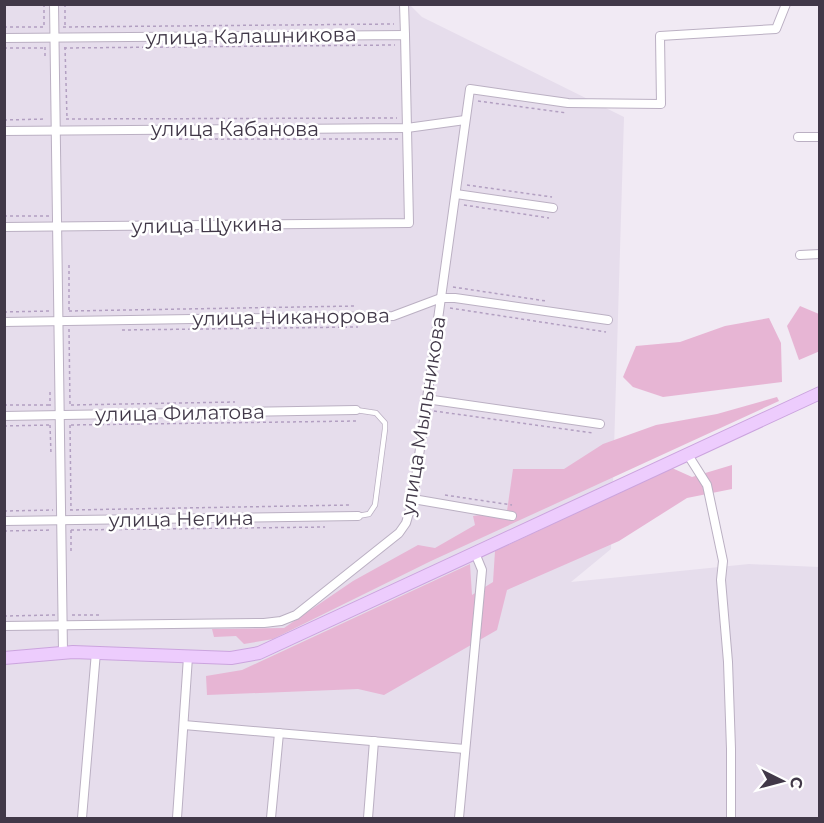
<svg xmlns="http://www.w3.org/2000/svg" width="824" height="823" viewBox="0 0 824 823" font-family="Montserrat,sans-serif">
<rect width="100%" height="100%" fill="#f1eaf4"/>
<polygon fill="#e6ddec" points="5,5 410,5 422,17 624,117 611,549 571,582 749,564 819,567 819,818 5,818"/>
<g fill="#e7b5d4">
<polygon points="800,306 819,314 820,351 799,360 787,326"/>
<polygon points="769,318 781,343 782,382 663,397 633,387 623,377 636,346 680,342 725,326"/>
<polygon points="777,397 779,401 431,561 273,639 244,644 236,636 214,637 212,629 284,628 353,581 418,545 435,548 475,525 473,516 507,511 513,469 564,469 603,444 656,425 717,414"/>
<polygon points="732,465 732,489 687,498 619,541 507,590 497,630 384,695 358,689 207,695 206,676 242,670 470,564 472,595 493,582 495,551 672,468 692,477"/>
</g>
<g fill="none" stroke-linecap="round" stroke-linejoin="round">
<g stroke="#bbb0c3" stroke-width="6">
<polyline id="lane" points="356,410 376,413 385,423 385,429 375,505 369,514 358,516"/>
</g>
<g stroke="#bbb0c3" stroke-width="10">
<g id="street">
<polyline points="54,4 63,652"/>
<polyline points="404,4 405,35"/>
<polyline points="4,38 405,35 409,223 4,227"/>
<polyline points="4,131 407,128 465,120"/>
<polyline points="798,137 820,137"/>
<polyline points="456,194 553,208"/>
<polyline points="800,255 820,254"/>
<polyline points="4,322 393,316 441,298 455,298 608,320"/>
<polyline points="426,399 600,424"/>
<polyline points="4,416 356,410"/>
<polyline points="688,455 707,485 723,561 721,580 728,662 731,749 731,818"/>
<polyline points="413,499 512,516"/>
<polyline points="4,521 358,516"/>
<polyline points="4,626 264,623 281,621 296,615 399,533 406,523 413,499 470,89 568,103 661,104 660,36 776,29 786,4"/>
<polyline points="184,725 465,749"/>
<polyline points="82,818 96,652"/>
<polyline points="177,818 188,657"/>
<polyline points="271,818 279,733"/>
<polyline points="368,818 374,741"/>
<polyline points="459,818 482,570 475,553"/>
</g>
</g>
<g stroke="#cba4de" stroke-width="14">
<polyline id="secondary" points="4,658 73,652 231,658 259,653 820,393"/>
</g>
<g stroke="#b29fc1" stroke-width="1.5" stroke-dasharray="3 3" stroke-linecap="butt">
<polyline points="44,4 44,28"/>
<polyline points="65,4 65,28"/>
<polyline points="4,27 43,27"/>
<polyline points="63,27 394,24"/>
<polyline points="45,47 45,58"/>
<polyline points="65,47 67,118"/>
<polyline points="4,48 44,48"/>
<polyline points="64,48 395,45"/>
<polyline points="478,101 567,113"/>
<polyline points="66,119 397,118"/>
<polyline points="4,120 46,119"/>
<polyline points="179,139 400,139"/>
<polyline points="467,185 552,197"/>
<polyline points="464,205 549,218"/>
<polyline points="4,216 49,216"/>
<polyline points="69,265 69,312"/>
<polyline points="453,287 546,301"/>
<polyline points="450,308 606,332"/>
<polyline points="69,311 356,306"/>
<polyline points="4,312 50,311"/>
<polyline points="69,329 70,405"/>
<polyline points="122,330 358,327"/>
<polyline points="50,392 50,406"/>
<polyline points="4,405 49,405"/>
<polyline points="71,405 235,402"/>
<polyline points="434,411 593,433"/>
<polyline points="50,425 51,454"/>
<polyline points="70,425 71,510"/>
<polyline points="71,425 357,421"/>
<polyline points="4,426 49,425"/>
<polyline points="445,495 512,505"/>
<polyline points="70,510 351,505"/>
<polyline points="4,511 53,510"/>
<polyline points="71,530 71,552"/>
<polyline points="71,530 325,527"/>
<polyline points="4,531 52,530"/>
<polyline points="72,615 100,615"/>
<polyline points="4,616 55,615"/>
</g>
<use href="#lane" stroke="#fff" stroke-width="4.5"/>
<use href="#street" stroke="#fff" stroke-width="8"/>
<use href="#secondary" stroke="#edccfd" stroke-width="12"/>
</g>
<g text-anchor="middle" stroke-width="5" stroke-linejoin="round" paint-order="stroke">
<g font-size="20" fill="#413848" stroke="#fff">
<text transform="translate(251 36) rotate(-1)" y="7">улица Калашникова</text>
<text x="235" y="136">улица Кабанова</text>
<text transform="translate(207 225) rotate(-1)" y="7">улица Щукина</text>
<text transform="translate(291 317) rotate(-1)" y="7">улица Никанорова</text>
<text transform="translate(180 413) rotate(-1)" y="7">улица Филатова</text>
<text transform="translate(423 416) rotate(-81)" y="7">улица Мыльникова</text>
<text transform="translate(181 519) rotate(-1)" y="7">улица Негина</text>
</g>
</g>
<rect width="824" height="823" fill="none" stroke="#413848" stroke-width="12"/>
<g transform="translate(782 781) rotate(96)" stroke="#ffffff" stroke-width="4.5" paint-order="stroke">
<path d="M0-4.5L10 22L0 15L-10 22Z" fill="#413848"/>
<text y="-9" font-size="16" font-weight="bold" text-anchor="middle" fill="#413848">С</text>
</g>
</svg>
